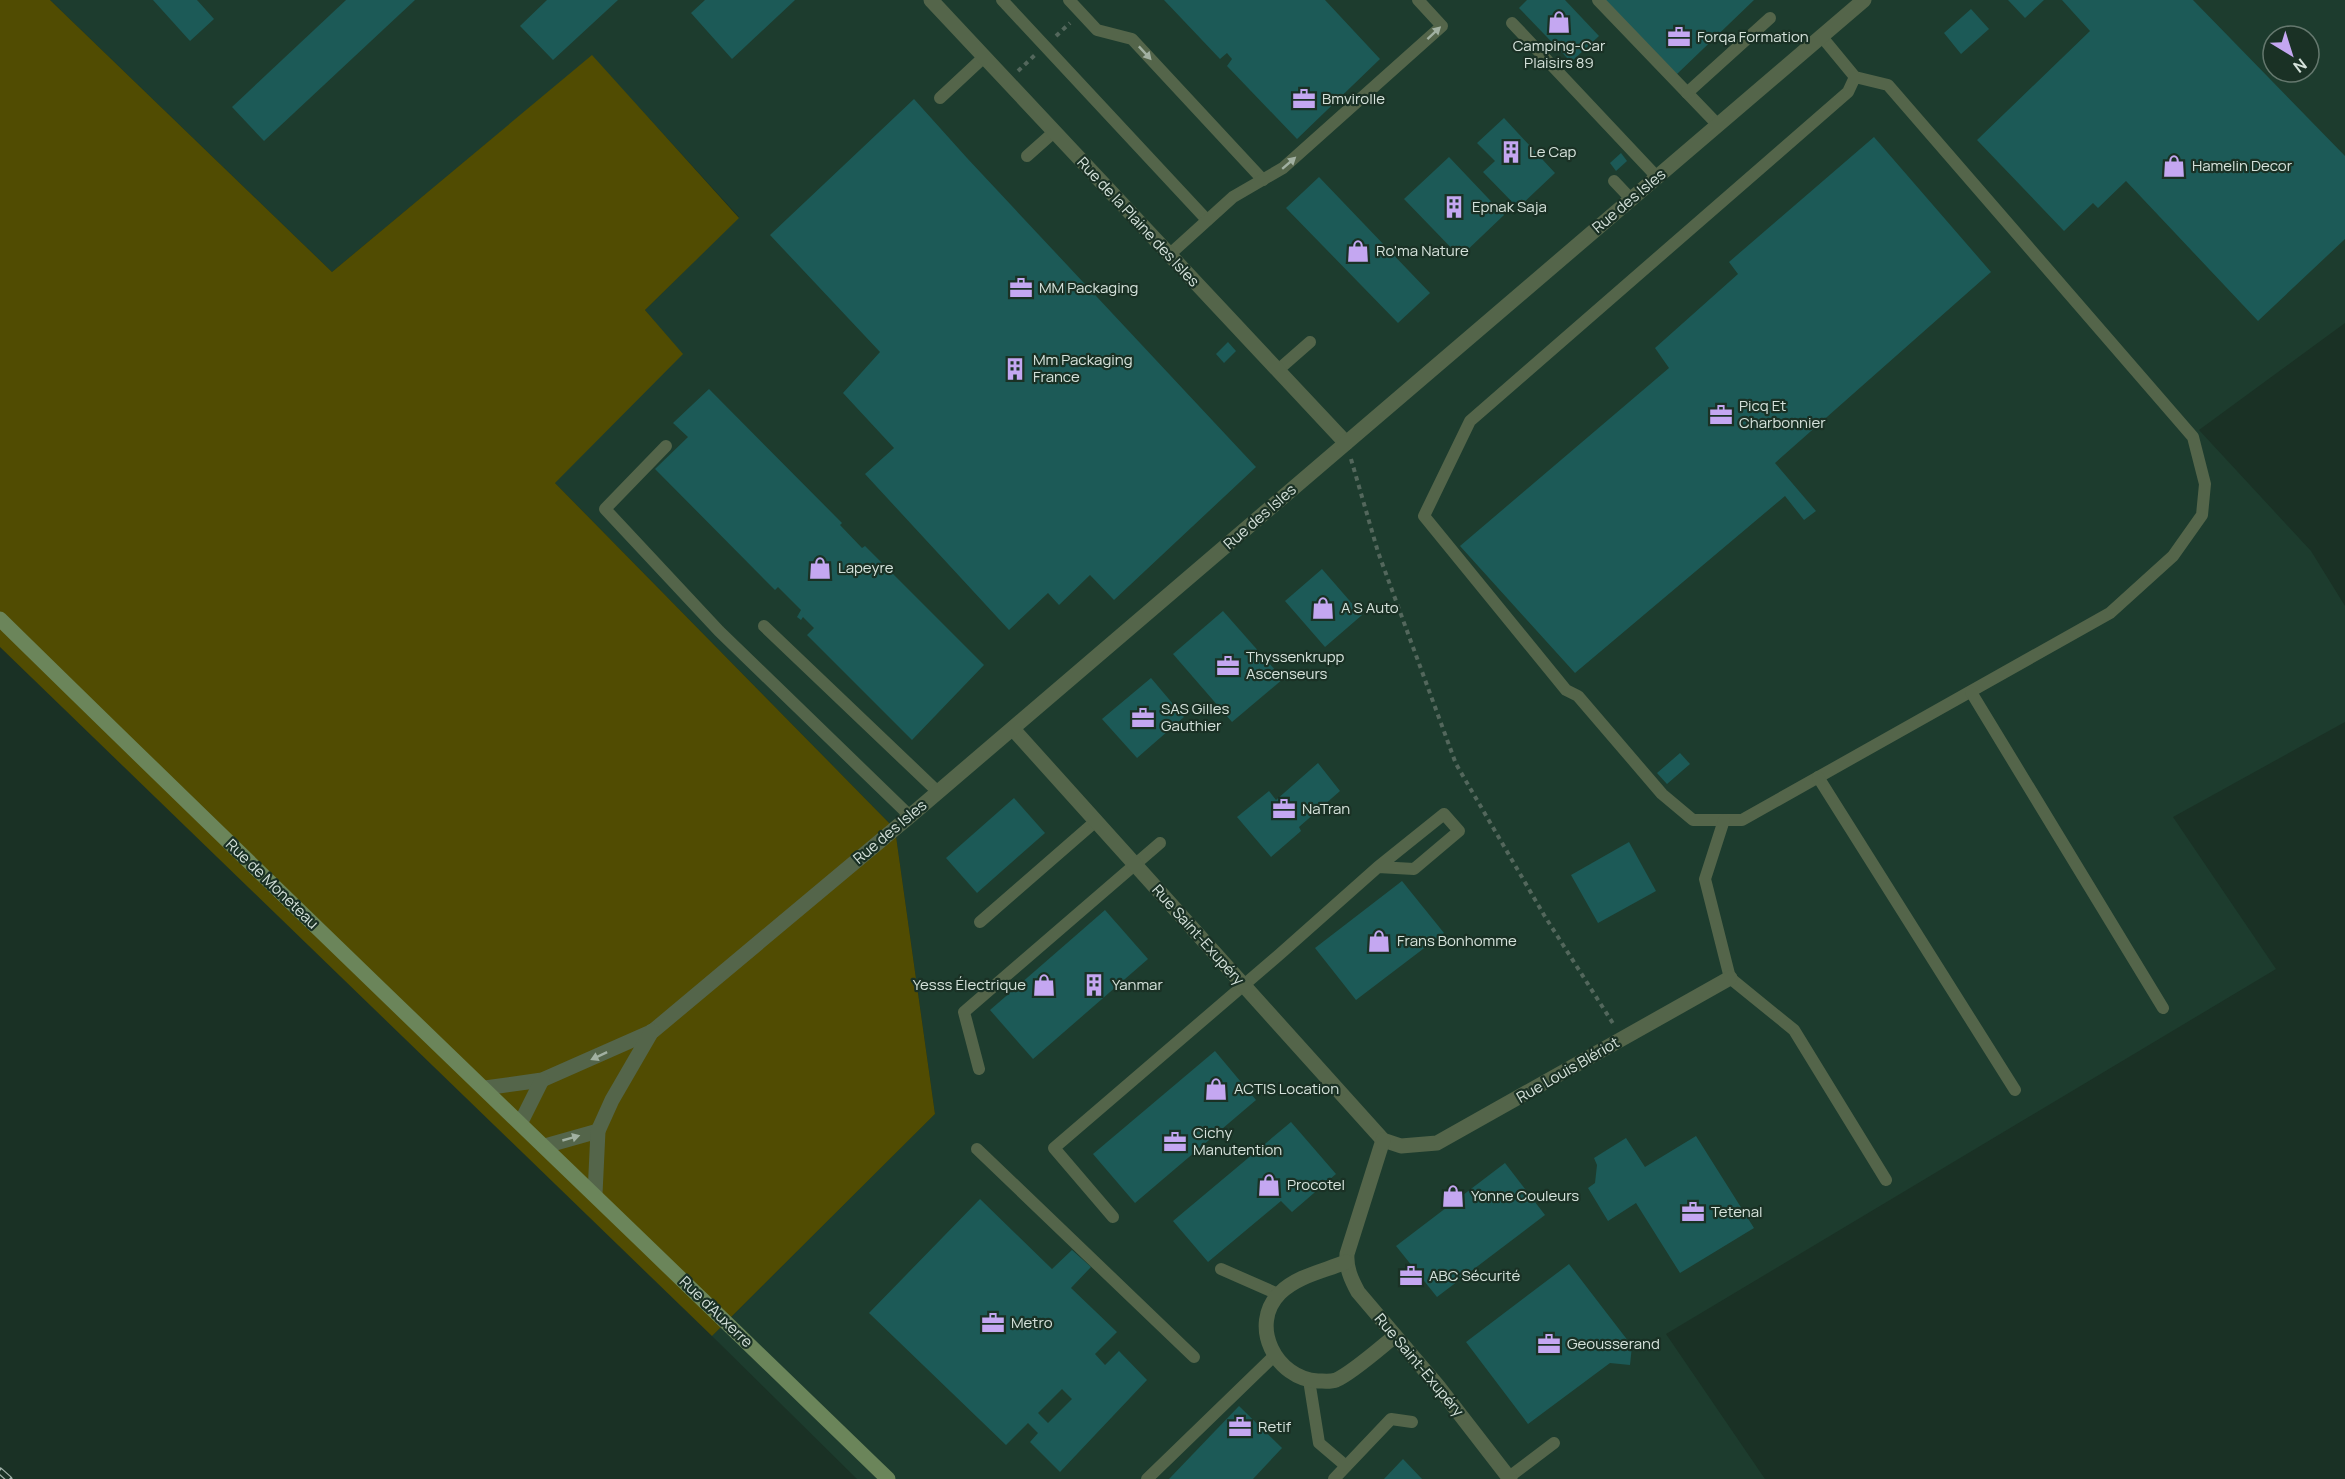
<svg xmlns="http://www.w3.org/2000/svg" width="2345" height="1479" viewBox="0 0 2345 1479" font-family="Manrope,sans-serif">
<rect width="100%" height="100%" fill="#1a3125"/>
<path fill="#1d3c2e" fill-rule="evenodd" d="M 50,0 L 2345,0 L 2345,323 L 2199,430 L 2311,551 L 2345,606 L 2345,722 L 2173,817 L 2276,969 L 1666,1334 L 1765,1479 L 857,1479 L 712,1336 L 935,1114 L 895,829 L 554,482 L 682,354 L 645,310 L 739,217 L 592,56 L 332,272 ZM 2273,36 L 2309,36 L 2309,72 L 2273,72 Z"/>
<polygon fill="#514c02" points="0,0 50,0 332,272 592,55 739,218 645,310 683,354 555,483 895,829 935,1114 712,1336 0,647"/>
<g fill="#1c5a57" fill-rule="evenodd">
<polygon points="153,0 197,0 214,19 190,41"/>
<polygon points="346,0 415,0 264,141 232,107"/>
<polygon points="547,0 618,0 553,60 520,26"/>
<polygon points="705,0 795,0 732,59 691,13"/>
<polygon points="1164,0 1325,0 1380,59 1297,139 1227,66 1232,59 1227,53 1220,59"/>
<polygon points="1527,0 1565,0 1599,36 1571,62 1519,8"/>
<polygon points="1605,0 1754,0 1677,74"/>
<polygon points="2008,0 2044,0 2025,18"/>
<polygon points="2062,0 2193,0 2345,156 2345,239 2258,321 2126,181 2098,208 2093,203 2064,231 1977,140 2090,31"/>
<polygon points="1971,9 1989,29 1961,54 1944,33"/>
<polygon points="914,99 967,158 1256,467 1114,600 1090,575 1059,605 1048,593 1009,630 865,474 894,448 843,393 880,352 770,235"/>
<polygon points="1504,118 1555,173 1518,208 1483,172 1495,161 1477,143"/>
<polygon points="1874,137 1991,272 1775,463 1816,511 1804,520 1785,496 1575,673 1460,546 1669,368 1655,348 1738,274 1729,262"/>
<polygon points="1621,153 1627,161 1616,171 1610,163"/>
<polygon points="1449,157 1504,215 1460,257 1404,199"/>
<polygon points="1319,177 1430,293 1398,323 1286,208"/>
<polygon points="1228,342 1236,351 1224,363 1216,354"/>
<polygon points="709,389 842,523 840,525 862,548 865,546 984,665 912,740 807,635 814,628 803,617 801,620 797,617 801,610 778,587 775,590 655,469 688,437 673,423"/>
<polygon points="1322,569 1362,615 1325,647 1285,601"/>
<polygon points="1223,611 1283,679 1232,722 1173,654"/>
<polygon points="1151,678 1184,717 1137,758 1102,719"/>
<polygon points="1680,753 1690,764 1667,784 1657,773"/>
<polygon points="1318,763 1340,791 1299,827 1301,831 1271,857 1237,817 1269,791 1276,800"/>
<polygon points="1014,798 1045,833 977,893 946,858"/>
<polygon points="1629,842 1656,891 1598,923 1571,875"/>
<polygon points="1402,881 1444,933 1356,1000 1315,948"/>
<polygon points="1105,910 1148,959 1033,1059 990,1010"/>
<polygon points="1215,1051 1256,1100 1135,1203 1093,1154"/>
<polygon points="1291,1122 1336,1174 1292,1212 1281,1201 1208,1262 1173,1221"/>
<polygon points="1696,1136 1754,1228 1680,1273 1636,1203 1608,1221 1588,1188 1595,1183 1597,1165 1594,1158 1626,1138 1645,1167"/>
<polygon points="1505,1163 1545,1215 1437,1297 1396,1246"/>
<path d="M 980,1199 L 1052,1269 L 1072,1250 L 1091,1267 L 1071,1288 L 1117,1332 L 1095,1354 L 1105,1365 L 1119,1351 L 1147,1380 L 1060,1472 L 1030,1442 L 1038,1433 L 1028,1423 L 1006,1445 L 869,1313 ZM 1062,1389 L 1072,1399 L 1048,1423 L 1038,1413 Z"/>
<polygon points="1569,1264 1632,1346 1630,1365 1610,1363 1528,1424 1466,1342"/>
<polygon points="1239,1406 1282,1448 1253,1479 1169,1479"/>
<polygon points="1403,1459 1422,1479 1384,1479"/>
</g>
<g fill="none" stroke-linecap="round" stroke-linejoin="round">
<g stroke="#53675c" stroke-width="4" stroke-dasharray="4.5 4.5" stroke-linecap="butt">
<polyline points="1056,36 1070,23"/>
<polyline points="1018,71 1035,55"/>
<polyline points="1351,459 1378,552 1456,764 1544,915 1614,1025"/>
</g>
<g stroke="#54654a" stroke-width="12">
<polyline points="1002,0 1207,220"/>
<polyline points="1069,0 1097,30 1132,39 1263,180"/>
<polyline points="1598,0 1718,125"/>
<polyline points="1512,23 1657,177"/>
<polyline points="1822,37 1855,77 1888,85 2193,437 2205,484 2202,515 2173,556 2110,613 1742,820 1693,820 1662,794 1578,696 1566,690 1424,516 1470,421 1848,92 1855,77"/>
<polyline points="1687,93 1770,18"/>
<polyline points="940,98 984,57"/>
<polyline points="1027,156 1054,132"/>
<polyline points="1614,181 1631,199"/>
<polyline points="1169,255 1233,197 1283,168 1442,26 1418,0"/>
<polyline points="1278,370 1310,342"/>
<polyline points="666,446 605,509 719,631 910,816"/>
<polyline points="764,626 938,792"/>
<polyline points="1971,692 2163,1008"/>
<polyline points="1818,777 2015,1090"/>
<polyline points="1724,820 1705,879 1730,978 1794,1030 1886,1180"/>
<polyline points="980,922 1096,821"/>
<polyline points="979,1069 964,1012 1160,843"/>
<polyline points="977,1149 1194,1357"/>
<polyline points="1113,1217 1054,1148 1280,954 1378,867 1444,814 1459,831 1414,869 1378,867"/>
<polyline points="1221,1269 1278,1294"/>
<polyline points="1309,1380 1319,1443 1346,1466"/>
<polyline points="1509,1477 1554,1443"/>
<polyline points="1147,1479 1274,1356"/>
<polyline points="1334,1479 1391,1419 1412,1422"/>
</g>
<g stroke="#54654a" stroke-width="15">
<polyline points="931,0 1346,443"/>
<polyline points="1013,729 1383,1140 1401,1146 1437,1143 1730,978"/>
<polyline points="485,1088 542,1080 653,1031 910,816 1864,0"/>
<polyline points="521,1122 542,1080"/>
<path d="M 1383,1140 L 1347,1254 C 1346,1268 1351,1279 1358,1292 L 1438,1386 L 1510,1479"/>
<polyline points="545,1146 598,1131"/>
<polyline points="595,1194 598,1131 612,1100 652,1031"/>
<path d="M 1346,1262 C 1324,1271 1297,1276 1280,1293 C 1248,1325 1276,1379 1318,1381 C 1323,1381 1331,1382 1336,1380 C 1352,1373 1380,1348 1395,1336"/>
</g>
<path stroke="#6b855a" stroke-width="15" d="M 0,619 C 294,908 592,1192 888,1479"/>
<g stroke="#a2b2aa" stroke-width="7">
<polyline id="rail" points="0,1471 9,1479"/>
</g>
<use href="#rail" stroke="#1a3125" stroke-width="4.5" stroke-dasharray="14" stroke-linecap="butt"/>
</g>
<defs><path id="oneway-solid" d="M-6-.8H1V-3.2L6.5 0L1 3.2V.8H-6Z" transform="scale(1.5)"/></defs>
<g fill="#a1b0a1">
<use href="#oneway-solid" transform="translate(1434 33) rotate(-43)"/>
<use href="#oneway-solid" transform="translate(1145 53) rotate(47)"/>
<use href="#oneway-solid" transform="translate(1289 163) rotate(-41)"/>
<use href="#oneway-solid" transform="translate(599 1056) rotate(155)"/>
<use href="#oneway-solid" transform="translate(571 1138) rotate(-16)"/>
</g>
<defs>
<g id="shop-bare" transform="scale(1.8)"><path d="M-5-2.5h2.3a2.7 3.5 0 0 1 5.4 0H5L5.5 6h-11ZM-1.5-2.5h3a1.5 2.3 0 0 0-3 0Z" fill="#c4a7f1" stroke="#1a3125" stroke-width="2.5" paint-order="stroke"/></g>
<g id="office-bare" transform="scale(1.8)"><path d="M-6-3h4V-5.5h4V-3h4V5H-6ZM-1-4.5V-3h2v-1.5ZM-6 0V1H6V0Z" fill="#c4a7f1" stroke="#1a3125" stroke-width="2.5" paint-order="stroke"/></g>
<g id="building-bare" transform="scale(1.8)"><path d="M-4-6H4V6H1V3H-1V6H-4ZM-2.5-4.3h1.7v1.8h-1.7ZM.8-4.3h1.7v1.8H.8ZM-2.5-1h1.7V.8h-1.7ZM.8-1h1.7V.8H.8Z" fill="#c4a7f1" stroke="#1a3125" stroke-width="2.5" paint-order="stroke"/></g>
</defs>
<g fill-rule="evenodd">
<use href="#shop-bare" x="1559" y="22"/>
<use href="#office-bare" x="1679" y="37"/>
<use href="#office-bare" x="1304" y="99"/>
<use href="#building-bare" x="1511" y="152"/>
<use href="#shop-bare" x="2174" y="166"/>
<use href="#building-bare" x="1454" y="207"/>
<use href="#shop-bare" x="1358" y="251"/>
<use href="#office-bare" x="1021" y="288"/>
<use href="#building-bare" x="1015" y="369"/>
<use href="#office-bare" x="1721" y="415"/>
<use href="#shop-bare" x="820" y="568"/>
<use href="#shop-bare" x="1323" y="608"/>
<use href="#office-bare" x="1228" y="666"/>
<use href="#office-bare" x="1143" y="718"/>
<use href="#office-bare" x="1284" y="809"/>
<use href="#shop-bare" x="1379" y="941"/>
<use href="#shop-bare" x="1044" y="985"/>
<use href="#building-bare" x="1094" y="985"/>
<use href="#shop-bare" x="1216" y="1089"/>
<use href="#office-bare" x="1175" y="1142"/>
<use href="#shop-bare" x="1269" y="1185"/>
<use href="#shop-bare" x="1453" y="1196"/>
<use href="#office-bare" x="1693" y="1212"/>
<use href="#office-bare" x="1411" y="1276"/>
<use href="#office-bare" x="993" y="1323"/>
<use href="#office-bare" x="1549" y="1344"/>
<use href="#office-bare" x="1240" y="1427"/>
</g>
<g text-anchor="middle" stroke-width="4.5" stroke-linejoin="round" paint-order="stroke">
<g font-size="15" fill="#d5e2db" stroke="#1a3125" text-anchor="start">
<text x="1697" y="42">Forqa Formation</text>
<text x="1559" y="51" text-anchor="middle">Camping-Car<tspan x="1559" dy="17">Plaisirs 89</tspan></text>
<text x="1322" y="104">Bmvirolle</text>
<text x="1529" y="157">Le Cap</text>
<text x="2192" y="171">Hamelin Decor</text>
<text x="1472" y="212">Epnak Saja</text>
<text x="1376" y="256">Ro'ma Nature</text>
<text x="1039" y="293">MM Packaging</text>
<text x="1033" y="365">Mm Packaging<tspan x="1033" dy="17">France</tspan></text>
<text x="1739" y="411">Picq Et<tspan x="1739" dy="17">Charbonnier</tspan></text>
<text x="838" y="573">Lapeyre</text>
<text x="1341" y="613">A S Auto</text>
<text x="1246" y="662">Thyssenkrupp<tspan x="1246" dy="17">Ascenseurs</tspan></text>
<text x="1161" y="714">SAS Gilles<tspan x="1161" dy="17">Gauthier</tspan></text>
<text x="1302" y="814">NaTran</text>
<text x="1397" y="946">Frans Bonhomme</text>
<text x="1026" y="990" text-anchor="end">Yesss Électrique</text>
<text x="1112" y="990">Yanmar</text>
<text x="1234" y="1094">ACTIS Location</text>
<text x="1193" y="1138">Cichy<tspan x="1193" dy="17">Manutention</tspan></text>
<text x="1287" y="1190">Procotel</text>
<text x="1471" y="1201">Yonne Couleurs</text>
<text x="1711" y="1217">Tetenal</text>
<text x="1429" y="1281">ABC Sécurité</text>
<text x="1011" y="1328">Metro</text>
<text x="1567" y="1349">Geousserand</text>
<text x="1258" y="1432">Retif</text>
</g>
<g font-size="15" fill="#d5e2db" stroke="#1a3125">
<text transform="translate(1629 201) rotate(-40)" y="5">Rue des Isles</text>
<text transform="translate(1138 222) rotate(47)" y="5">Rue de la Plaine des Isles</text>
<text transform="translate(1260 517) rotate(-41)" y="5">Rue des Isles</text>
<text transform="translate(890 832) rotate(-40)" y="5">Rue des Isles</text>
<text transform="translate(272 884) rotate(44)" y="5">Rue de Moneteau</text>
<text transform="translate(1198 935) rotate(48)" y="5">Rue Saint-Exupéry</text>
<text transform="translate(1568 1070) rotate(-30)" y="5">Rue Louis Blériot</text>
<text transform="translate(716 1312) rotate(44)" y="5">Rue d'Auxerre</text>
<text transform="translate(1419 1365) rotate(50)" y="5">Rue Saint-Exupéry</text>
</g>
</g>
<g transform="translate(2291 54) rotate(142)"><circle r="28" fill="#1a3125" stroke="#65786e" stroke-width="1.5"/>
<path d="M0-4.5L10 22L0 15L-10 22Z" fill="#c4a7f1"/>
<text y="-9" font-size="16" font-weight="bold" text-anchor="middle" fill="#d5e2db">N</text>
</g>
</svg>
